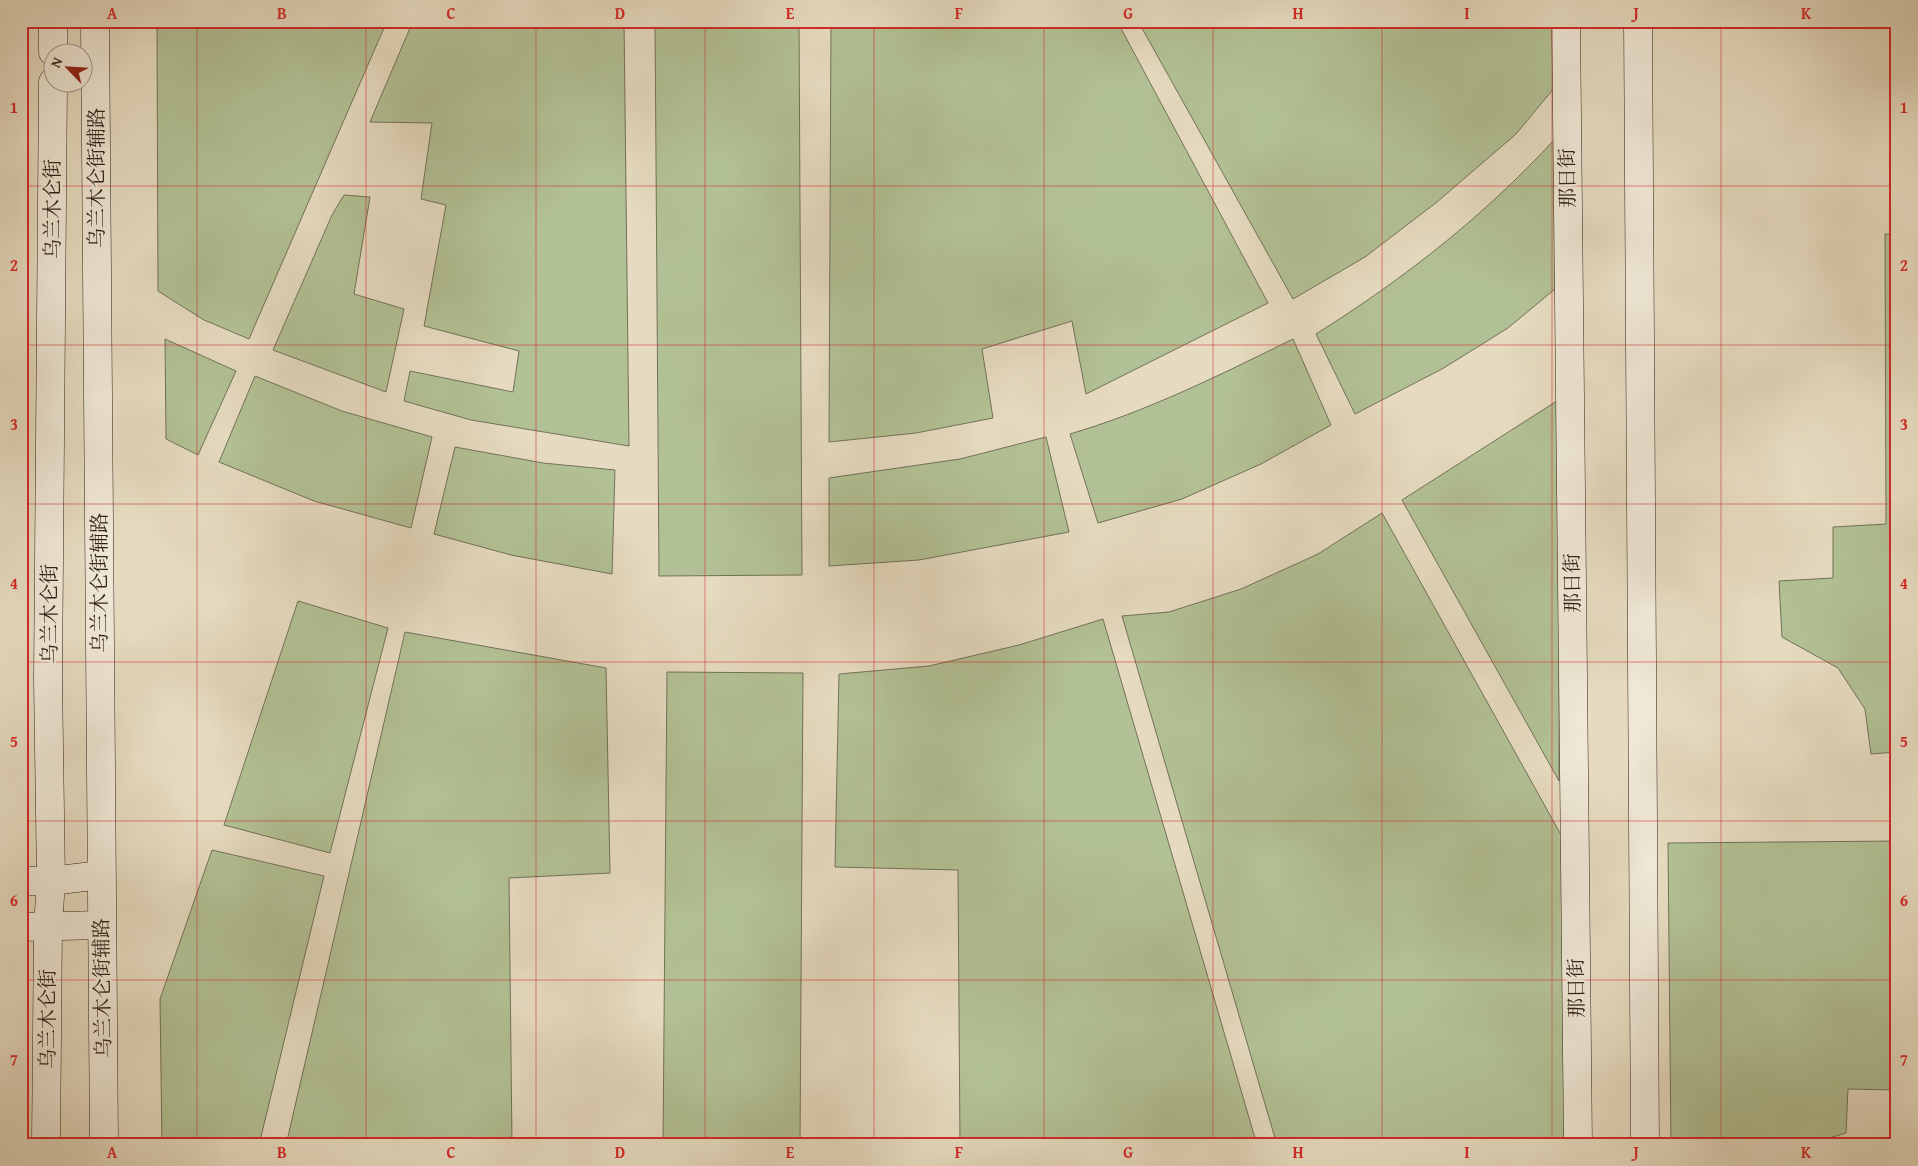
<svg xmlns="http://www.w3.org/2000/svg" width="1918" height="1166" viewBox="0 0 1918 1166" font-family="'Gentium Book Plus','Noto Serif SC',serif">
<rect width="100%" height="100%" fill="#e6dbc0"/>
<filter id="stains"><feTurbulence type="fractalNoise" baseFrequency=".004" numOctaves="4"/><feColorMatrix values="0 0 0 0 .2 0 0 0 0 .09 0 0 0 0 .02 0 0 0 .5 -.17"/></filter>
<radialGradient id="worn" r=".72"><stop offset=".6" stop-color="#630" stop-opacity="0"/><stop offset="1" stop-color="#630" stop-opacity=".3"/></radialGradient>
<g fill="#b2c195" stroke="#727258">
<polygon points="157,21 387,21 249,339 204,320 158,291"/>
<polygon points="413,21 624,21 629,446 471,420 404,401 410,371 513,392 519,351 424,326 446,205 421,199 432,123 370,122"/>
<polygon points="655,21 799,21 802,575 659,576"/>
<polygon points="831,21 1117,21 1268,303 1086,394 1072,321 982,349 993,418 916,433 829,442"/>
<polygon points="1138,21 1553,21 1555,87 1516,134 1437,202 1365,257 1293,299"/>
<path d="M 1555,139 L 1555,289 L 1508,328 L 1442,369 L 1355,414 L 1316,334 C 1405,278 1483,217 1555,139 Z"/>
<polygon points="344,195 370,197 354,294 404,309 386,392 273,350 332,215"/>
<polygon points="1885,234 1897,234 1897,752 1871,754 1865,709 1838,668 1782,637 1779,581 1833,578 1833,527 1886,524"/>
<polygon points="165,339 236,371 198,455 166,439"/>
<path d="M 1293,339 L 1331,425 L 1261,464 L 1182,499 L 1098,523 L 1070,434 C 1148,411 1220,375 1293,339 Z"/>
<polygon points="255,376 342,411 432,437 411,528 314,501 219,462"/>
<polygon points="1560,399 1559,781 1402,500"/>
<polygon points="1046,437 1069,532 919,560 829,566 829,478 960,459"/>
<polygon points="455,447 543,463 615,470 612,574 511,555 434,534"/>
<polygon points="1382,513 1565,842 1569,1145 1277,1145 1122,616 1169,612 1241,589 1318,554"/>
<polygon points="298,601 388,628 330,853 224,825"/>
<polygon points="1103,619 1257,1145 960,1145 958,870 835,867 839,674 929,666 1019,645"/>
<polygon points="405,632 606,668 610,873 509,878 512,1145 286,1145"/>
<polygon points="667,672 803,673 800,1145 663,1145"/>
<polygon points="1897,841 1897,1090 1848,1089 1846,1133 1806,1145 1671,1145 1668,843"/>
<polygon points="212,850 324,876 259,1145 162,1145 160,999"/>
</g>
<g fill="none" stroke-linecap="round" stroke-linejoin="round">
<g stroke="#32221b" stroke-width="29">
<g id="secondary">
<polyline points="95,21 104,1145"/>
<polyline points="1566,21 1578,1145"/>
<polyline points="1638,21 1645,1145"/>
<polyline points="53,52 53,21"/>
<polyline points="21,881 51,881 101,875"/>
<polyline points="21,927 101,925"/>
<polyline points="46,1145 48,927 51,881 48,679 53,82"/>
</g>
</g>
<use href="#secondary" stroke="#efe8d6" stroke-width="28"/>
</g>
<path fill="none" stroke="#d62828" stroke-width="1" stroke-opacity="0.55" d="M 197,21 L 197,1145M 366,21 L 366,1145M 536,21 L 536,1145M 705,21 L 705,1145M 874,21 L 874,1145M 1044,21 L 1044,1145M 1213,21 L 1213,1145M 1382,21 L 1382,1145M 1552,21 L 1552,1145M 1721,21 L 1721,1145M 21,186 L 1897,186M 21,345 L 1897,345M 21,504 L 1897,504M 21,662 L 1897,662M 21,821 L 1897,821M 21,980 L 1897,980"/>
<g text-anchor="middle" stroke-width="4.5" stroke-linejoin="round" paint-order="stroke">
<g font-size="20" fill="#32221b" stroke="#efe8d6">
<text transform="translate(96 178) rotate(-90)" y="7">乌兰木仑街辅路</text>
<text transform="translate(1567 178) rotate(-91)" y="7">那日街</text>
<text transform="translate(52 209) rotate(-90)" y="7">乌兰木仑街</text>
<text transform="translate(99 583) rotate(-90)" y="7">乌兰木仑街辅路</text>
<text transform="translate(1572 583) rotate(-91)" y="7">那日街</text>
<text transform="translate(49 614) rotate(-90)" y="7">乌兰木仑街</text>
<text transform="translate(102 988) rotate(-91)" y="7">乌兰木仑街辅路</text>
<text transform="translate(1576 988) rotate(-91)" y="7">那日街</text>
<text transform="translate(47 1019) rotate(-90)" y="7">乌兰木仑街</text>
</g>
</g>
<rect width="1918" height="1166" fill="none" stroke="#e6dbc0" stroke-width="55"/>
<g transform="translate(68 68) rotate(295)"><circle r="24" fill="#efe8d6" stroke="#a3998b"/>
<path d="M0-4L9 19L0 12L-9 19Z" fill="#8f2418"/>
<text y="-8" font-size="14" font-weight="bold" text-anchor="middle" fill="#32221b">N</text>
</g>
<rect x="28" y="28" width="1862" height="1110" fill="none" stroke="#d62828" stroke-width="2"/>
<g font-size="16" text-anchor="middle" font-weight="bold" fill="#d62828">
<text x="112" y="19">A</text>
<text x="282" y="19">B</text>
<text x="451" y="19">C</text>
<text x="620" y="19">D</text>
<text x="790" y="19">E</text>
<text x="959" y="19">F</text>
<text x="1128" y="19">G</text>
<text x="1298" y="19">H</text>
<text x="1467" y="19">I</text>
<text x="1636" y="19">J</text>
<text x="1806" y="19">K</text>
<text x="14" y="113">1</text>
<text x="1904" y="113">1</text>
<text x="14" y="271">2</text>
<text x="1904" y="271">2</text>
<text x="14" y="430">3</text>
<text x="1904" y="430">3</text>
<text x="14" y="589">4</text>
<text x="1904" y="589">4</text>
<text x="14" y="747">5</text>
<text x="1904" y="747">5</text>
<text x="14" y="906">6</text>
<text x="1904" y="906">6</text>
<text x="14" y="1065">7</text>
<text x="1904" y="1065">7</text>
<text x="112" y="1158">A</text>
<text x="282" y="1158">B</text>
<text x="451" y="1158">C</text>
<text x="620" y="1158">D</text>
<text x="790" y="1158">E</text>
<text x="959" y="1158">F</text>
<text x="1128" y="1158">G</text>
<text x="1298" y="1158">H</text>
<text x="1467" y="1158">I</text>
<text x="1636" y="1158">J</text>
<text x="1806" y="1158">K</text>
</g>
<rect width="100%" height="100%" filter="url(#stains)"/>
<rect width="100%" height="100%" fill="url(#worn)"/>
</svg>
